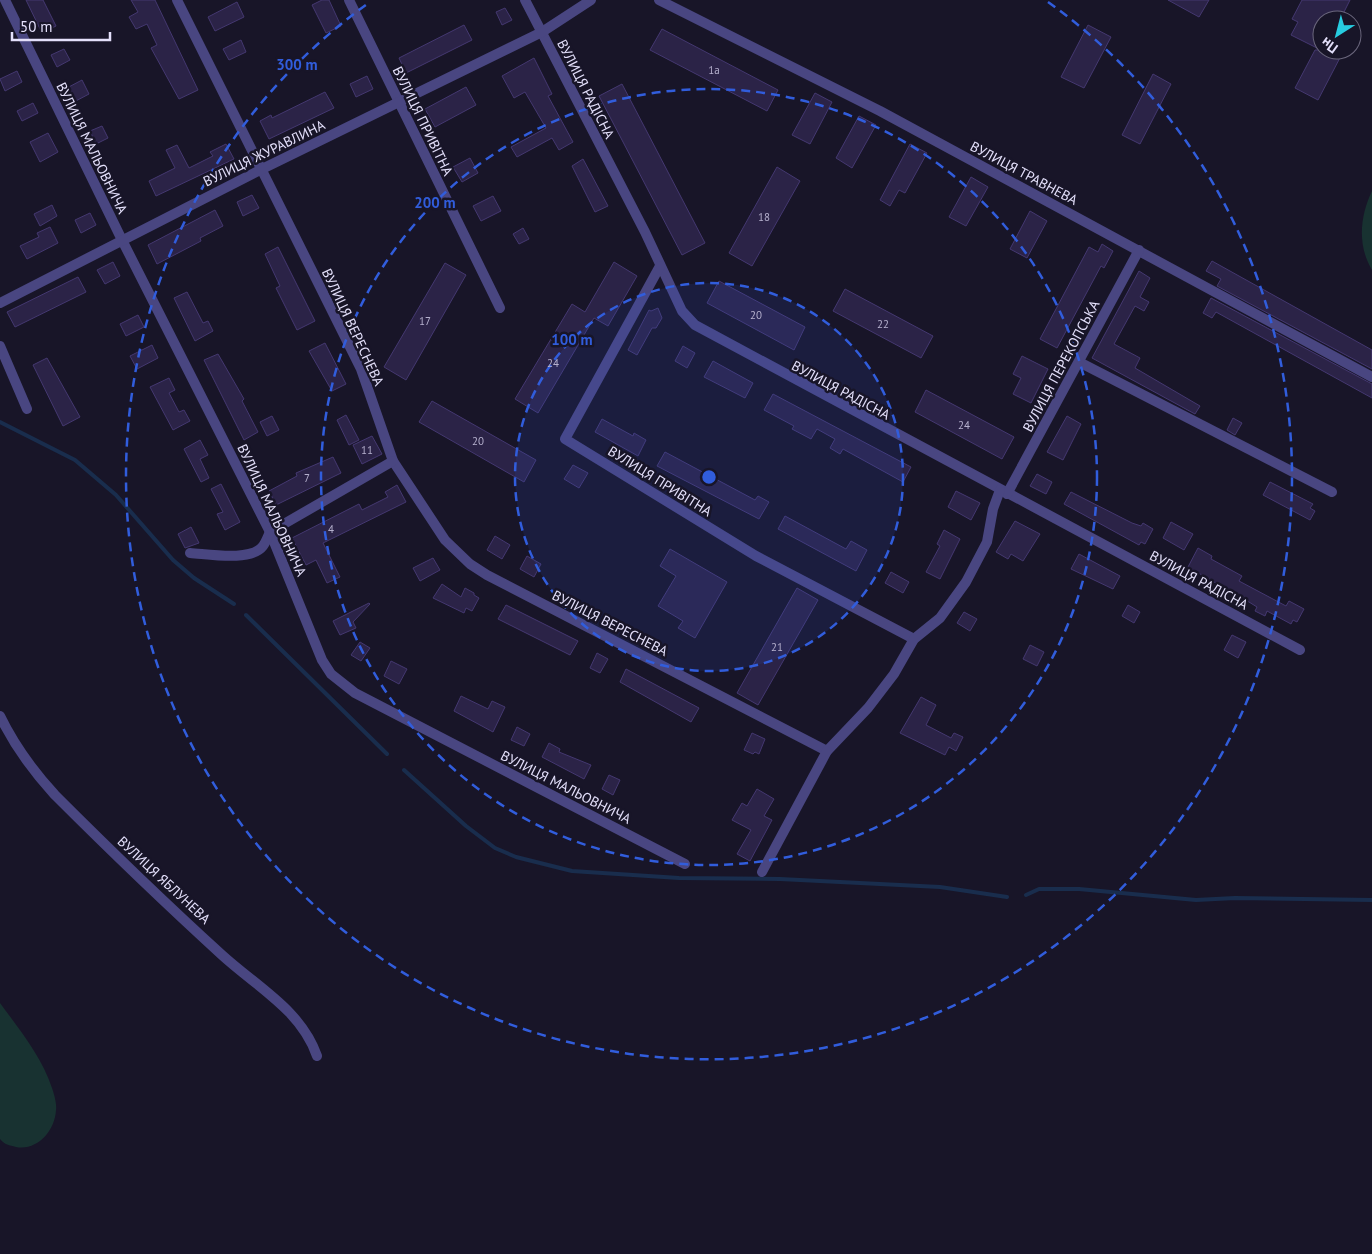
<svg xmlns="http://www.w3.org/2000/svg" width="1372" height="1254" viewBox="0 0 1372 1254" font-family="'PT Sans',sans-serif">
<rect width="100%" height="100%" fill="#181528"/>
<g fill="#183231">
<path d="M 1372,191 L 1372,270 C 1357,245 1360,216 1372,191 Z"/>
<path d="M 0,1003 C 19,1029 42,1057 52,1088 C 54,1094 57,1104 56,1110 C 55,1131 37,1151 16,1147 C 9,1145 5,1145 0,1139 Z"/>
</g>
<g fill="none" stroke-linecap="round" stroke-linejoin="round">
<g stroke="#192d4d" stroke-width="4">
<polyline points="0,422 75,460 116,495 173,560 194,578 234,604"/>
<polyline points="246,615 387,754"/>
<polyline points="404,770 466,826 495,848 516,857 572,871 679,878 780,879 940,887 1007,897"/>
<polyline points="1026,895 1039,889 1079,889 1196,900 1235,898 1372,900"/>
</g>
</g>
<g fill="#2b2347" stroke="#443870">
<polygon points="26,0 43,0 56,26 42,33"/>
<polygon points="131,0 155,0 198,90 179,99 151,48 157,45 147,24 136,29 129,17 138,12"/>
<polygon points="322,0 329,0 341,26 326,33 312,5"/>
<polygon points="1168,0 1209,0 1199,17"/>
<polygon points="1302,0 1350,0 1340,20 1322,20 1322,50 1344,50 1318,100 1295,88 1315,50 1321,50 1291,35 1298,22 1292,19"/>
<polygon points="237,2 244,17 215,31 208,17"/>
<polygon points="505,8 512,20 502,25 496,12"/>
<polygon points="464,25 472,40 406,73 399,58"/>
<polygon points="1088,25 1111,37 1084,88 1061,77"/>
<polygon points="662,29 778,90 767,111 650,50"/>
<polygon points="241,40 246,52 229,60 223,49"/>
<polygon points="64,49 70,60 57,67 51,55"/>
<polygon points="534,58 552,94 548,96 573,142 559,150 552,138 517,157 511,147 546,128 525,92 514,98 502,76"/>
<polygon points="17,71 22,82 5,91 0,79"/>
<polygon points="1153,74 1171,84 1140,144 1122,135"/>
<polygon points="367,76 373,89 356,97 350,84"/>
<polygon points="82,80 89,94 72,103 65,89"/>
<polygon points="622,84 705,243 682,255 599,96"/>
<polygon points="466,87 476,105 435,127 425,109"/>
<polygon points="325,92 334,108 269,139 260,121 271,115 272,118"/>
<polygon points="815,93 832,102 810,144 792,135"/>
<polygon points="33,103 38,113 22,121 17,111"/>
<polygon points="859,116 876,125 852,168 836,158"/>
<polygon points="102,126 108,138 96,144 90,131"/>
<polygon points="48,133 58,152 40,162 30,142"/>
<polygon points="226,144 234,159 156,196 149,181 175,168 166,150 177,145 189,168 213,156 210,152"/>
<polygon points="910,144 927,153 905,193 899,190 890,206 880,200"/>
<polygon points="470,158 478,173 462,182 453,167"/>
<polygon points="583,159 608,206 595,212 572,166"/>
<polygon points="777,167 800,181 752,266 729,253"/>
<polygon points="971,177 988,187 966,226 949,217"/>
<polygon points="252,195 259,208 243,216 237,202"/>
<polygon points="493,196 501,211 481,221 473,206"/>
<polygon points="52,205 57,216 40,226 34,214"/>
<polygon points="215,210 223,226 200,238 201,241 157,264 148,245"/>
<polygon points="1030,211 1047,221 1027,258 1010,249"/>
<polygon points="90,213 96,225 81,233 75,220"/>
<polygon points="50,227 58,243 27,259 20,246 39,237 37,233"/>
<polygon points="523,228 529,239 519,244 513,234"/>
<polygon points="1102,244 1113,251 1104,268 1101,266 1057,348 1040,339 1089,247 1098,252"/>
<polygon points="278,247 315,321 297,330 276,288 280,286 265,254"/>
<polygon points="1212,261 1372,350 1372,369 1217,286 1221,279 1206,271"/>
<polygon points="113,262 120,276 105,284 97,270"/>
<polygon points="614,262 637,276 608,326 594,318 538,413 515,399 572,304 585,312"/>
<polygon points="445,263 466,275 406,380 384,367"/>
<polygon points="1139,271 1150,278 1140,297 1149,302 1144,311 1135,306 1114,344 1140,358 1135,368 1200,406 1195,414 1092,358"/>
<polygon points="78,277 86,292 15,327 7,312"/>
<polygon points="719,281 805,327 794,350 707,303"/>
<polygon points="845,289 933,336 921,358 833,311"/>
<polygon points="187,292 203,323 208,321 213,331 195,341 174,298"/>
<polygon points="1211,298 1372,384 1372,398 1216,312 1212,318 1203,313"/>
<polygon points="658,308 662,318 656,328 652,328 637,355 628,350 649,310 651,311"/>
<polygon points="138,315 144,327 126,336 120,324"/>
<polygon points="325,343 346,384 332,391 309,351"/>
<polygon points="152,345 158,358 137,369 130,356"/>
<polygon points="683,346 695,353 687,368 675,361"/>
<polygon points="218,354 244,399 242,401 258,432 244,440 204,360"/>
<polygon points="1022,356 1048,369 1031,403 1013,394 1021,378 1013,374"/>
<polygon points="47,358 80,417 63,426 33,365"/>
<polygon points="713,361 753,383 745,398 704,377"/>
<polygon points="169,378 175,390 169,393 179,412 184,410 190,421 173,430 150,387"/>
<polygon points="926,390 1014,437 1002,459 915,412"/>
<polygon points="773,394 911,467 903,482 843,449 840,454 830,448 835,439 817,429 811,439 792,429 794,426 764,410"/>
<polygon points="432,401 536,460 524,482 419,422"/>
<polygon points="346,415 359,440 349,445 337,420"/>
<polygon points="272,416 279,430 267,436 260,422"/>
<polygon points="1067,416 1081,424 1063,460 1047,452"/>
<polygon points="1233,418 1242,423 1235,435 1227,430"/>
<polygon points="602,419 633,436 634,433 646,440 638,456 595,432"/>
<polygon points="372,436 382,454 362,464 353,445"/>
<polygon points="200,440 208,455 200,459 209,478 201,482 184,449"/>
<polygon points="665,452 755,500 758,496 769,502 759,519 657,466"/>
<polygon points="333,457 341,473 276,505 269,491 297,476 296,473"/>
<polygon points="573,465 588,473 579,488 564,479"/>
<polygon points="1037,474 1052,482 1046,494 1030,486"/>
<polygon points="1270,482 1313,504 1310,508 1315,511 1310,520 1263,495"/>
<polygon points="221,484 240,522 225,530 217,514 223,512 211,489"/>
<polygon points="397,485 406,502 323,543 340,577 327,583 316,560 306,565 292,538 359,504 362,510 388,497 385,492"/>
<polygon points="956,491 980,503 971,520 948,507"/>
<polygon points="1071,492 1132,523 1141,526 1143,523 1153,529 1145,544 1141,542 1139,545 1064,504"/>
<polygon points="785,516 846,549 851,541 867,550 856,571 778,529"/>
<polygon points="1015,521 1040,534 1023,561 1011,554 1008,559 996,552"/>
<polygon points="1171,522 1193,534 1184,550 1163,538"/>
<polygon points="191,527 199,543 185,548 178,534"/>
<polygon points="944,530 960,539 940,579 926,572 940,546 937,544"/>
<polygon points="495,536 510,545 502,559 487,550"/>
<polygon points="1198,548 1212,556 1211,559 1242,576 1239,581 1286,606 1289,601 1304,609 1297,622 1293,620 1291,624 1267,611 1265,616 1255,611 1257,607 1249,602 1188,567"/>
<polygon points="670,549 727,582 695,638 678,628 683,621 658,606 676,576 660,566"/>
<polygon points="1079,554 1120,576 1113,589 1071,569"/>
<polygon points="527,556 541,564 534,577 520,569"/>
<polygon points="433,558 440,570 420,581 413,568"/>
<polygon points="891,572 909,582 903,593 885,583"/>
<polygon points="442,584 461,597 465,588 474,593 474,595 479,598 472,611 466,608 464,613 433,598"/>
<polygon points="797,588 818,600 758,705 737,693"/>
<polygon points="369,603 370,604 353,622 356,628 340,635 333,621"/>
<polygon points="506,605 578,641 570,655 498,619"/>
<polygon points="1128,605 1140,612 1134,623 1122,616"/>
<polygon points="964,612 977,619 970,631 957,623"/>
<polygon points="1232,635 1246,642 1238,658 1224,650"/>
<polygon points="360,642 370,648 361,661 351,655"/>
<polygon points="1030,645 1044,652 1037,666 1023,659"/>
<polygon points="597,653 608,659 600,673 590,668"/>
<polygon points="391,661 407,669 399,684 384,676"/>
<polygon points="626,669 699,708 691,722 620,682"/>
<polygon points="461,696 488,709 492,701 505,707 493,732 454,711"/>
<polygon points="921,697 936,705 926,725 951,738 954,733 963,737 956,751 949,747 945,755 900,733"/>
<polygon points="517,727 530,734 524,746 511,740"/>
<polygon points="752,733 765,739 759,754 755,752 753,754 744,750"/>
<polygon points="549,743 560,749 559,752 591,765 584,779 542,757"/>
<polygon points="609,775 620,780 613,795 602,789"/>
<polygon points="757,789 774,799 764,816 772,820 750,861 737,854 751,830 732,820 742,803 747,806"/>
</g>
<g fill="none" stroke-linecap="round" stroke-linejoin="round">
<g stroke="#494681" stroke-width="10">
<polyline points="5,0 122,240 270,532 322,660 331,674 355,693 685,864"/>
<polyline points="177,0 361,369 393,461 445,540 470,564 487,575 827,751"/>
<polyline points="349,0 500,308"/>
<polyline points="525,0 645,232 682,311 695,325 1300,650"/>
<polyline points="659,0 880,111 1372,377"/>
<polyline points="660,266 565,439 756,556 914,639"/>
<polyline points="0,303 260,170 542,32 591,0"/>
<polyline points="0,346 27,409"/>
<polyline points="1079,362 1332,492"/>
<polyline points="1007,494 1139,250"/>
<path d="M 190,553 C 208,554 251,562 263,546 C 266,542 268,536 270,532 L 393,461"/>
<path d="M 0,716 C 14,745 33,771 55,795 C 109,849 165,903 222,955 C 257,987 301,1010 317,1056"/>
<polyline points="762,872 827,751 868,708 894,674 914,639 940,618 966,582 987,542 993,509 1000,490"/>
</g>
</g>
<circle cx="709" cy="477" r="194" fill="#315ddc" fill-opacity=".12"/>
<g fill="none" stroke="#315ddc" stroke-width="2.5" stroke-dasharray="9 6">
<circle cx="709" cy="477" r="194"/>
<circle cx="709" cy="477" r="388"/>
<path d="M1048 2A583 583 0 1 1 370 2"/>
</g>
<g text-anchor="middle" stroke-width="5" stroke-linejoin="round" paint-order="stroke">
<g font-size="11" fill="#b6b1ce">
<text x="714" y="74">1а</text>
<text x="764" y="221">18</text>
<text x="756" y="319">20</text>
<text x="425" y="325">17</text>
<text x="883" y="328">22</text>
<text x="553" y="367">24</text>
<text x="964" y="429">24</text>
<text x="478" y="445">20</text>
<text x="367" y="454">11</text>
<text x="307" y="482">7</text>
<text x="331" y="533">4</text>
<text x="777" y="651">21</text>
</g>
<g font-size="14" fill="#e4e0fb" stroke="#181528">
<text transform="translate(586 89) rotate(63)" y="5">ВУЛИЦЯ РАДІСНА</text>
<text transform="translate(423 121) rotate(64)" y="5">ВУЛИЦЯ ПРИВІТНА</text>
<text transform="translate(92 148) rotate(64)" y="5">ВУЛИЦЯ МАЛЬОВНИЧА</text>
<text transform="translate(264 153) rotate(-26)" y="5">ВУЛИЦЯ ЖУРАВЛИНА</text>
<text transform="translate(1024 173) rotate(28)" y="5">ВУЛИЦЯ ТРАВНЕВА</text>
<text transform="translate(353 327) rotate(65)" y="5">ВУЛИЦЯ ВЕРЕСНЕВА</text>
<text transform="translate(1061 366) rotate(-62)" y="5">ВУЛИЦЯ ПЕРЕКОПСЬКА</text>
<text transform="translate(841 390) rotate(28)" y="5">ВУЛИЦЯ РАДІСНА</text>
<text transform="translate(660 481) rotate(32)" y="5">ВУЛИЦЯ ПРИВІТНА</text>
<text transform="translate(272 510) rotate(65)" y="5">ВУЛИЦЯ МАЛЬОВНИЧА</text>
<text transform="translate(1199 580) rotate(28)" y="5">ВУЛИЦЯ РАДІСНА</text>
<text transform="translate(610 623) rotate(27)" y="5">ВУЛИЦЯ ВЕРЕСНЕВА</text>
<text transform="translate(566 787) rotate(27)" y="5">ВУЛИЦЯ МАЛЬОВНИЧА</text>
<text transform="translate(164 880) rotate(43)" y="5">ВУЛИЦЯ ЯБЛУНЕВА</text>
</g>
</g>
<circle cx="709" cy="477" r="8" fill="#315ddc" stroke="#181528" stroke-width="2.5"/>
<g font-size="15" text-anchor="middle" font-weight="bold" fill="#315ddc" stroke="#181528" stroke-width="5" stroke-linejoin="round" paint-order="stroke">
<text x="297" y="70">300 m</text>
<text x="435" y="208">200 m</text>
<text x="572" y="345">100 m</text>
</g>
<g transform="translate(1337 35) rotate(216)"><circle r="24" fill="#181528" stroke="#6a667c"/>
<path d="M0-4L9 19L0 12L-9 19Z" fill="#27cce0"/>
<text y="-8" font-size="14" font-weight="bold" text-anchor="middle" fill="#e4e0fb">Пн</text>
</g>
<path d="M12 32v8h98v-8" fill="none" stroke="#e4e0fb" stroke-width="2.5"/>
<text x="20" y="32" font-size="15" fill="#e4e0fb" stroke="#181528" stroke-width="4" paint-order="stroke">50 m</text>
</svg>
